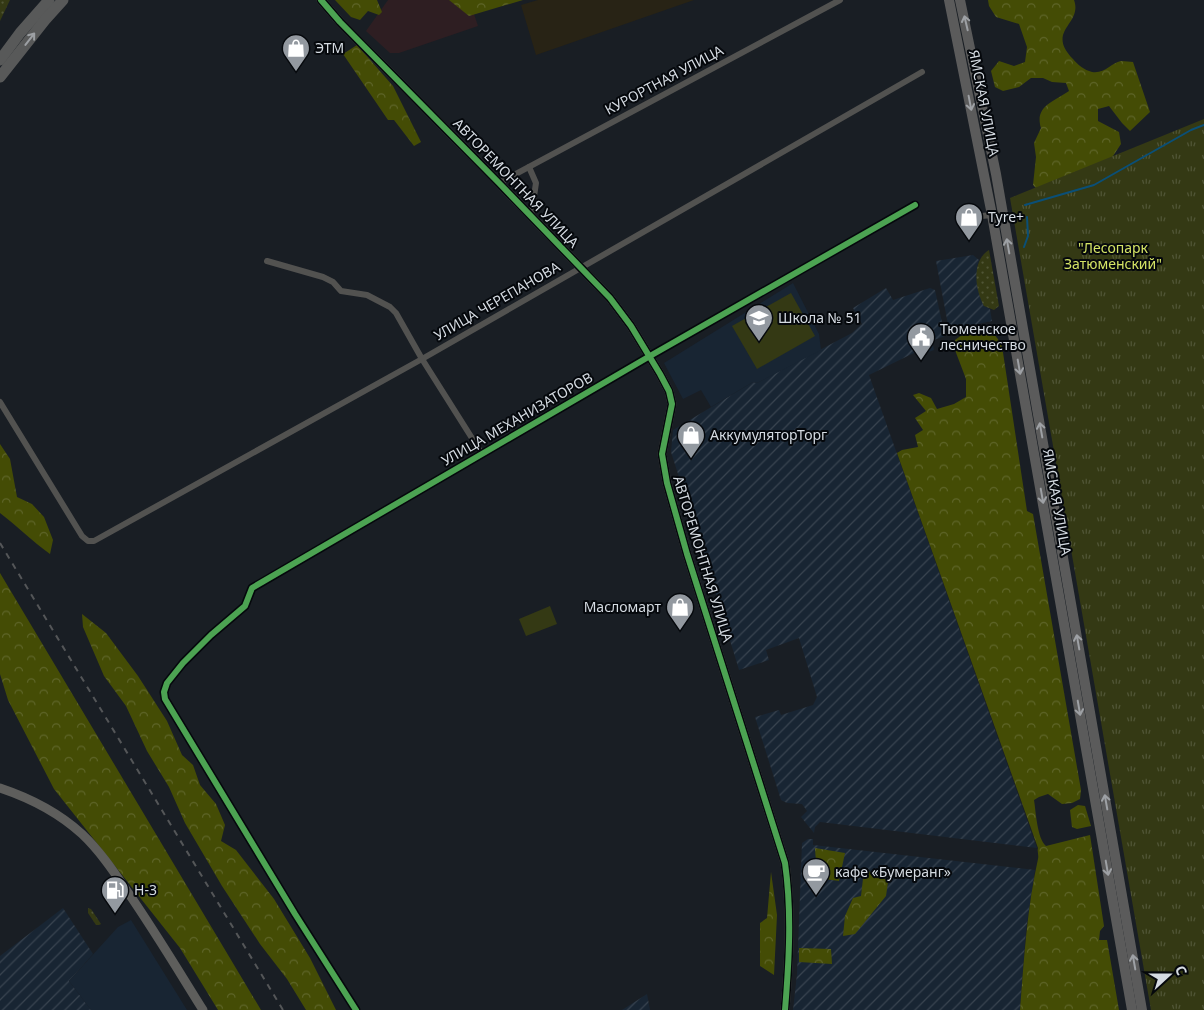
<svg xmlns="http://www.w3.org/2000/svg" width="1204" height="1010" viewBox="0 0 1204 1010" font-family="'Noto Sans',sans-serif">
<defs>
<pattern id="industrial-furrows" width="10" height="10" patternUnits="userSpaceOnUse" patternTransform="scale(1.25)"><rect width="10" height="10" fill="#182533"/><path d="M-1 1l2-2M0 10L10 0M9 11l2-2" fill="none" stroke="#394450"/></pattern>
<pattern id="grass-dots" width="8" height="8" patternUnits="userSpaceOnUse" patternTransform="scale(1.25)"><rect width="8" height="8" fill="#343914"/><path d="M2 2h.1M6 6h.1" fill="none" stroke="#505536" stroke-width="1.8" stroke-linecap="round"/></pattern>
<pattern id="forest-crowns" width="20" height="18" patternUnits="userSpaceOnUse" patternTransform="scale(1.25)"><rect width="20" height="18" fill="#444c05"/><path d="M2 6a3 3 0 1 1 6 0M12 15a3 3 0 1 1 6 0" fill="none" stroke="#5e6529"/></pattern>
<pattern id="park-tufts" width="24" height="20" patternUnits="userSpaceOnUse" patternTransform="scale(1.25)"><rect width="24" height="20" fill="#343914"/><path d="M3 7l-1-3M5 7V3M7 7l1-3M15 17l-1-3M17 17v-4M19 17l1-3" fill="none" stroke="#505536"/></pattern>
</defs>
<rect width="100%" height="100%" fill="#191e24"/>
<polygon fill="#2e1e22" points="388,0 458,0 474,14 478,26 399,53 390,53 366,31"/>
<g fill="url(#industrial-furrows)">
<polygon points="973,255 979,260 977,267 984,306 990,309 992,321 949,330 936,261"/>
<polygon points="886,288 893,300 930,288 935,290 945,336 932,341 934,350 920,355 918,351 869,375 1037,848 820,822 815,827 814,833 801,817 807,811 802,804 787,803 781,800 755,717 779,710 781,715 813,705 817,697 799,638 766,650 769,660 739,670 709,571 671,452 673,430 753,382 757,383 852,333 862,324 853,308"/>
<polygon points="808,839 813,839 813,845 1035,870 1026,930 1020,1010 793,1010 797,974 802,843"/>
<polygon points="63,908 93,954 69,981 91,1010 0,1010 0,956"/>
<polygon points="647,994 650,1010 622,1010"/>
</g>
<g fill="#182533">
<polygon points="793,283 819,334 821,350 757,383 753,382 711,407 701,390 683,399 664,363"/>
<polygon points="131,920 187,1010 91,1010 69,981 118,927"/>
</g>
<polygon fill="#282315" points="538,0 694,0 536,55 521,5"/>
<g fill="url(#grass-dots)">
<polygon points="0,0 10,0 0,21"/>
<path d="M 989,250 L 999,306 L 994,310 L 984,306 C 975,290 971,261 989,250 Z"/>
<polygon points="88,908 91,909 101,924 99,925 96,925 88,913"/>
</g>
<g fill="url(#forest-crowns)">
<polygon points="335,0 377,0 382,12 379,15 368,11 360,20 351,17"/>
<polygon points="449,0 523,0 469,16"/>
<path d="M 988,0 L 1074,0 C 1083,25 1045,30 1073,59 C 1078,65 1084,70 1092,72 C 1105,74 1111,63 1121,61 C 1125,61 1130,62 1133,62 L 1150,112 L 1130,131 L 1122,123 L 1109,106 L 1098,109 L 1098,121 L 1119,132 L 1121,144 L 1111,159 L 1040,192 L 1033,185 L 1036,157 L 1034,143 L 1041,128 C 1034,106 1055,101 1069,91 L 1066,83 L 1052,82 L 1043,78 L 1031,78 L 1019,87 L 1003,91 L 995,87 L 991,71 L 999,61 L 1014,66 L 1025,62 L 1027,47 L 1019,24 L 996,17 L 989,6 Z"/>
<polygon points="357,45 393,86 421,142 414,146 394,120 388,120 343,54"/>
<path d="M 973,327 C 989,329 994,331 1002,346 L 1027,511 L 1033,514 L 1081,790 L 1080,799 L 1072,803 L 1062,804 L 1048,794 L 1039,797 L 1034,800 C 1036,812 1037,838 1046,846 L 1090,835 L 1104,926 L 1100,931 L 1099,940 L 1107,940 L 1119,1010 L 1020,1010 C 1024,959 1027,908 1038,859 C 1039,855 1037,852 1038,848 L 897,453 L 902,450 L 918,447 L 915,435 L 923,430 L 915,418 L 926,411 L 913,395 L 919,393 L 931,398 L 937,409 L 954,404 L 966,397 L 966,379 L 955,350 L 955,340 Z"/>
<path d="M 0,444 L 10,459 L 17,497 L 32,504 L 44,517 L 53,540 L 50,554 C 32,541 17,526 0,513 Z"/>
<polygon points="0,573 261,1010 218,1010 180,948 54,789 8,700 0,674"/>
<polygon points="82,614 106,633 138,676 167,721 182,755 193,765 200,785 216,804 225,825 221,841 236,850 274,899 310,958 336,1010 306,1010 287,979 260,944 222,886 185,823 169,787 147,751 126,706 104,676 83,627"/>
<polygon points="1078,805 1085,806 1091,826 1077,829 1072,827 1070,810"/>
<polygon points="815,848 845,853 839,881 817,878"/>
<polygon points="864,870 881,875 888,882 886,896 855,934 843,936 845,916 853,898 861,896"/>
<polygon points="771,872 777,915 774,975 760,966 760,923 767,918"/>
<polygon points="799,948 831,949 832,964 799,962"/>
</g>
<polygon fill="url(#park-tufts)" points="1204,119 1204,1010 1151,1010 1010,198"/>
<g fill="#343914">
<polygon points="791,293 815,336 757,369 732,326"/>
<polygon points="550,606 557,624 526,636 519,619"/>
</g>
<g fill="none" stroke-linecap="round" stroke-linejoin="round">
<g stroke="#0a4f77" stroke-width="2">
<polyline points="1025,205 1094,185 1191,130 1204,125"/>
<polyline points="1024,247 1028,236 1027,217"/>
</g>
<g stroke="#525250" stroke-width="6">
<polyline points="529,167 536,183 531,216"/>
<polyline points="499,183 840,0"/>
<polyline points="971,217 992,215"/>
<polyline points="267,261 323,277 333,282 341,291 367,295 390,307 396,313 422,359 482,454"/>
<polyline points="0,402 82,536 88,541 94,541 422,359 922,72"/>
<polyline points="356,1010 295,914 165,699 164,692 167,683 183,663 211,635 245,606 252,588 650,356 915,205"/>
</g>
<g stroke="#5e5e5c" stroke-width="9">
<path d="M 321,0 L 340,22 L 499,183 L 610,298 L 631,326 L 660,374 L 669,391 L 672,404 L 662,454 L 667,483 L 687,554 L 785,863 C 792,912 789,961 785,1010"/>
<path d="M 0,788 C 30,798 59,813 82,834 C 100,851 114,872 127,891 C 154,930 178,970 203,1010"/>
</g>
<g stroke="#5b5b5b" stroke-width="10">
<polyline points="949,0 992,215 1132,1010"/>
<polyline points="960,0 996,174 1142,1010"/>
</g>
<g stroke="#585959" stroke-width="11">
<polyline points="0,60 20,33 49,0"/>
<polyline points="0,77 45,20 63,0"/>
</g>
<polyline stroke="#545658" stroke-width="2" stroke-dasharray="6 6" stroke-linecap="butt" points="0,543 283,1010"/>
<g stroke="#05080c" stroke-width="9">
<g id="cycleway">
<path d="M 321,0 L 340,22 L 499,183 L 610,298 L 631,326 L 660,374 L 669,391 L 672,404 L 662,454 L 667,483 L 687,554 L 785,863 C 792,912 789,961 785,1010"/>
<polyline points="356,1010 295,914 165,699 164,692 167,683 183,663 211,635 245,606 252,588 650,356 915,205"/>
</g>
</g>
<use href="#cycleway" stroke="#4ca352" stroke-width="6"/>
</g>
<defs><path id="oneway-shaft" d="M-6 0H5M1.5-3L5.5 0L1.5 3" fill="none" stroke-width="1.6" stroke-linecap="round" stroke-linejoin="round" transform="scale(1.25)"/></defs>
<g stroke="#9ea1a5">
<use href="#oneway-shaft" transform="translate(966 23) rotate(-103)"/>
<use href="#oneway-shaft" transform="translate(970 103) rotate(79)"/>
<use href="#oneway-shaft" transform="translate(1008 246) rotate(-100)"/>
<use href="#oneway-shaft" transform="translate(1019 367) rotate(80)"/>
<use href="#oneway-shaft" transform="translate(1041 430) rotate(-100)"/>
<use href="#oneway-shaft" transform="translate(1042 496) rotate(80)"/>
<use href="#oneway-shaft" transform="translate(1078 642) rotate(-100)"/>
<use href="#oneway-shaft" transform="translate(1079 708) rotate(80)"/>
<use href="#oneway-shaft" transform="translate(1106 802) rotate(-100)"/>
<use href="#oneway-shaft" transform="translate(1107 868) rotate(80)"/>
<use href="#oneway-shaft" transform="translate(1134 962) rotate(-100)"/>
</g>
<use stroke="#9da0a4" href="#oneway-shaft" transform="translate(30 39) rotate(-52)"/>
<defs>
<g id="shop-pin" transform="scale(1.4375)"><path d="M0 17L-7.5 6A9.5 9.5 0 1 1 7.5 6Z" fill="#9399a0" stroke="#05080c"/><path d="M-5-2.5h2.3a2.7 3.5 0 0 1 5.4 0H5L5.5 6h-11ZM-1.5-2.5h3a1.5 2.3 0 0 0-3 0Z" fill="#fff"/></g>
<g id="school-pin" transform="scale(1.4375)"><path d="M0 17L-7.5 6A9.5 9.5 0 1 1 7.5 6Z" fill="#9399a0" stroke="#05080c"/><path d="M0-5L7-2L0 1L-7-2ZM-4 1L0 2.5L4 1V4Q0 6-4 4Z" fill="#fff"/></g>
<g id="civic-pin" transform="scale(1.4375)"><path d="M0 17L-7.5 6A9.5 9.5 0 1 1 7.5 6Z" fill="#9399a0" stroke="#05080c"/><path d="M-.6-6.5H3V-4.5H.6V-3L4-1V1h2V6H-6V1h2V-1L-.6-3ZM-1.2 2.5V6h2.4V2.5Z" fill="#fff"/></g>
<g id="cafe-pin" transform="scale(1.4375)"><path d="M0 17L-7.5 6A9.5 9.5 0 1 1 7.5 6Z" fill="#9399a0" stroke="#05080c"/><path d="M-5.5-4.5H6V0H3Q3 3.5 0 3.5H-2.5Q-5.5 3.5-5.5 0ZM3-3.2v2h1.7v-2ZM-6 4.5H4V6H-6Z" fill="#fff"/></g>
<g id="fuel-pin" transform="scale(1.4375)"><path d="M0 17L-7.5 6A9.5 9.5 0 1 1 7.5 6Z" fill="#9399a0" stroke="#05080c"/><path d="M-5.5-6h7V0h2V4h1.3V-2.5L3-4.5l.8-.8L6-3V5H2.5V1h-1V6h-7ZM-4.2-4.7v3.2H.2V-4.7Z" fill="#fff"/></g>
</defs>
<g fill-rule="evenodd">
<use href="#shop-pin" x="296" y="48"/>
<use href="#shop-pin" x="969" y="217"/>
<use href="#school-pin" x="759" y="318"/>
<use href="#civic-pin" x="921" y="337"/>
<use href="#shop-pin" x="691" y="435"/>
<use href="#shop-pin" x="680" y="607"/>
<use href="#cafe-pin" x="816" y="872"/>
<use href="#fuel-pin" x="115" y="890"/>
</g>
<g text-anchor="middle" stroke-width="4" stroke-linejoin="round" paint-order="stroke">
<g font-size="14" fill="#d5dbe2" stroke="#05080c" text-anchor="start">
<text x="315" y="53">ЭТМ</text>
<text x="988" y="222">Tyre+</text>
<text x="778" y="323">Школа № 51</text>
<text x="940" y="334">Тюменское<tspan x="940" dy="16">лесничество</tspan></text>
<text x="710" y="440">АккумуляторТорг</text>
<text x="661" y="612" text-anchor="end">Масломарт</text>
<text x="835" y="877">кафе «Бумеранг»</text>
<text x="134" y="895">Н-3</text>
</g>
<g font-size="14" fill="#d5dbe2" stroke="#05080c">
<text transform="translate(664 80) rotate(-28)" y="5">КУРОРТНАЯ УЛИЦА</text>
<text transform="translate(984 103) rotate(79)" y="5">ЯМСКАЯ УЛИЦА</text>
<text transform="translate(516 183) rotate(46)" y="5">АВТОРЕМОНТНАЯ УЛИЦА</text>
<text transform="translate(497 301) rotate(-30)" y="5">УЛИЦА ЧЕРЕПАНОВА</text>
<text transform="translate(517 419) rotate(-30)" y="5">УЛИЦА МЕХАНИЗАТОРОВ</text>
<text transform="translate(1057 502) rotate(80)" y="5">ЯМСКАЯ УЛИЦА</text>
<text transform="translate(703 559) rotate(73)" y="5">АВТОРЕМОНТНАЯ УЛИЦА</text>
</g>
<g font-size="14" fill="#d4e365" stroke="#05080c">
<text x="1113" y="253">"Лесопарк<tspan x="1113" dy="16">Затюменский"</tspan></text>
</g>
</g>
<g transform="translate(1169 975) rotate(69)" stroke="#05080c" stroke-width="4" paint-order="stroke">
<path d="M0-4L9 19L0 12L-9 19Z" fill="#d5dbe2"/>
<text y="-8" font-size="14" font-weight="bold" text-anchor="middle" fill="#d5dbe2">С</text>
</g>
</svg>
